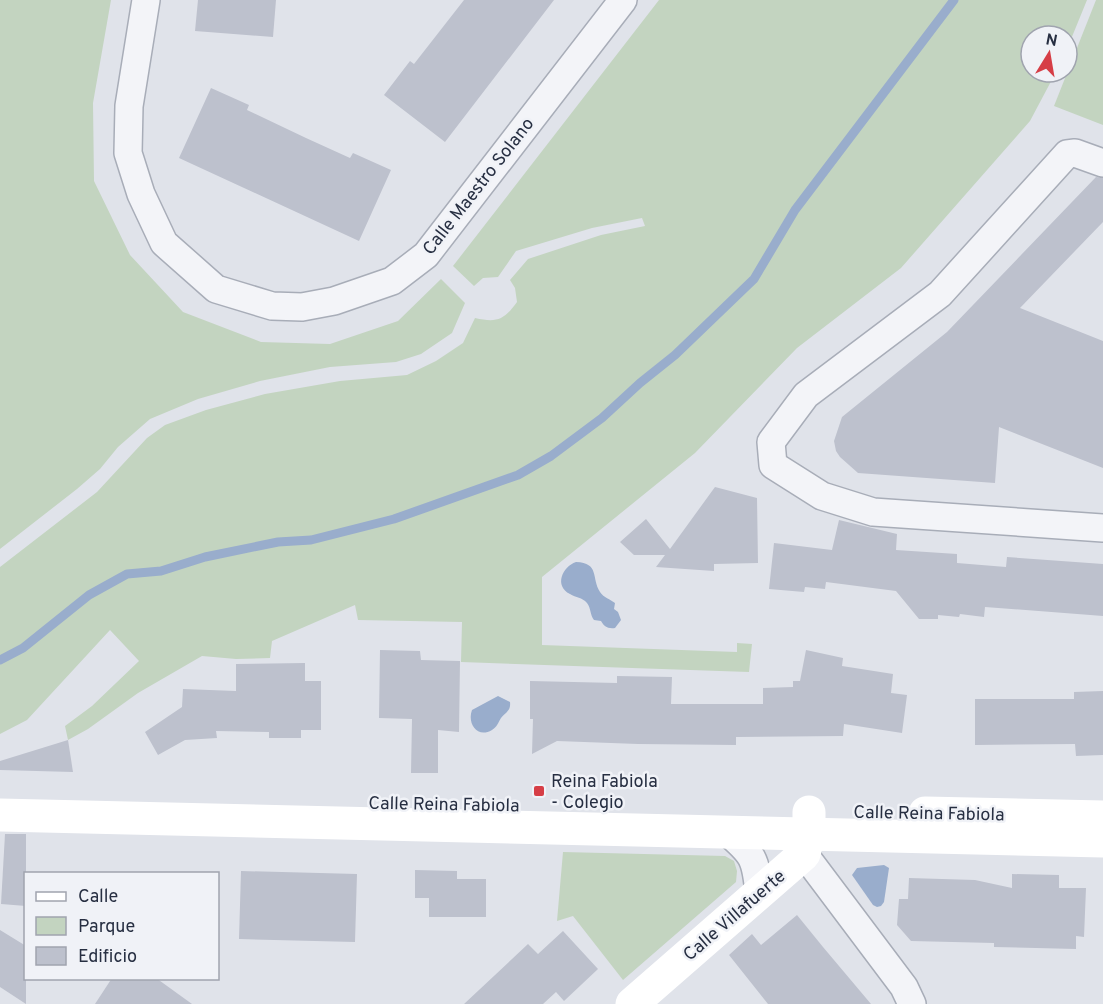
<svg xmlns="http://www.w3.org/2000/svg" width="1103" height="1004" viewBox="0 0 1103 1004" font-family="Overpass,sans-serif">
<rect width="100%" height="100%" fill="#e0e3ea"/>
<g fill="#c3d4c0">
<polygon points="0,0 111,0 93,103 94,181 130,255 183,312 261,342 330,344 398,321 441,279 465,303 452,333 421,354 396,362 330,367 260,381 198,399 150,419 118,447 100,469 77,489 0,549"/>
<path d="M 659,0 L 1087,0 L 1067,49 L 1067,36 L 1031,36 L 1031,72 L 1056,72 L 1030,121 L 901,268 L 797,348 L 695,453 L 542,577 L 542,645 L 737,652 L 737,643 L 752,644 L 749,672 L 461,662 L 462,622 L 358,620 L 355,605 L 272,641 L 270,658 L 236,659 L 202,656 L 138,693 L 88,729 L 68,740 L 65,726 L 92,706 L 139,661 L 110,630 L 27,720 L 0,734 L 0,567 L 97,492 L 147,438 L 165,425 L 206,410 L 265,394 L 340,381 L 407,375 L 436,361 L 463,343 L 475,318 C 497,323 504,320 517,302 L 515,288 L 510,280 L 528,259 L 601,235 L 645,226 L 642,218 L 592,228 L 516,251 L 498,277 L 483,278 L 474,286 L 453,266 Z"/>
<polygon points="1096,0 1103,0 1103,125 1054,106"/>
<polygon points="563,852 725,856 734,861 737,871 736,882 623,980 573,916 557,921"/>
</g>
<g fill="#99adcc">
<path d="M 576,562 C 600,563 591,578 600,592 C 604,598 610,599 615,603 L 614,609 L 618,612 L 621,620 L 615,628 C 607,629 604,626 601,621 L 594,620 C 590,615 591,608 587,603 C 582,597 576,598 570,594 C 554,586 562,567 576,562 Z"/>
<path d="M 498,696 L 510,702 C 511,711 506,712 501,718 C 498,723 497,727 492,730 C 477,739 467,723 472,710 Z"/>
<polygon points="884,865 889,868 884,902 881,906 877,907 873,905 852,875 857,868"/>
</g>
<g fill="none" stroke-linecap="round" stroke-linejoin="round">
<polyline stroke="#99adcc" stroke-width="9" points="0,660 23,648 89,595 127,574 161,571 205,557 278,542 311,540 394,519 518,475 551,456 602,418 640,383 675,355 754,279 795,210 954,0"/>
</g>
<g fill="#bdc1cd">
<polygon points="198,0 276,0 273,37 195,31"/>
<polygon points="464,0 554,0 445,142 384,95 410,61 414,64"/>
<polygon points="211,88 249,105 247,110 306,138 350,158 353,153 391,170 359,241 179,158"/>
<polygon points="1096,177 1103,178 1103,222 1020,308 1103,341 1103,468 999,427 995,483 858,473 840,457 836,451 834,441 842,417 947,332"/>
<polygon points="715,487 757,498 758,563 714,564 714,571 656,567 665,555 634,555 620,542 646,519 670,549"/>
<polygon points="839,520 897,534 896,550 957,554 957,563 1006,567 1007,557 1103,564 1103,616 985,607 984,617 960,614 959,617 938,615 938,619 919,619 896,591 826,582 825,589 805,587 804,592 769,589 774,543 832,550"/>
<polygon points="380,650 420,651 421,660 460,661 459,732 438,730 438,773 411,773 412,719 379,718"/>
<polygon points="806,650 843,658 842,666 893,674 891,693 907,695 902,733 844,724 843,736 736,737 736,745 638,744 557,741 532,754 533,719 530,719 530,681 617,683 617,676 672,677 671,704 763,704 763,688 793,687 793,681 800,681"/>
<polygon points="305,663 305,681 321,681 321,730 301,730 301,738 269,738 269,732 216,731 217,738 185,740 158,755 145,732 182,707 183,689 236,691 236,664"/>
<polygon points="1103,691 1103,755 1076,756 1075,744 975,745 975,699 1074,699 1074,692"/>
<polygon points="68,740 73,772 0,770 0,761"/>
<polygon points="5,834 26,834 26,906 1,904"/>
<polygon points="415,870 457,871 457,879 486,879 486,917 429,917 429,898 415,898"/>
<polygon points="241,871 357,874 355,942 239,939"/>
<polygon points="1012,874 1059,875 1059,888 1086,888 1084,937 1076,936 1076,949 994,947 994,943 911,941 897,925 899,899 908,899 909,878 975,880 1012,888"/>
<polygon points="797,915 823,947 871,1004 768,1004 729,955 752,934 761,945"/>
<polygon points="0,930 26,946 26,1004 0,987"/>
<polygon points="563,931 598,969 564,1001 556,992 543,1004 464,1004 528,944 538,954"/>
<polygon points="112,978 156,978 192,1004 95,1004"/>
</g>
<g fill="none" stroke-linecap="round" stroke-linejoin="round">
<g stroke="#a8adb8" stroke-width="30">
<g id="street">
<polyline points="146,0 129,106 128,153 141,194 164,243 216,289 272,306 302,307 334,301 392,281 426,255 623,0"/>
<polyline points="1103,163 1075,153 1067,154 940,294 806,395 771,442 773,465 822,496 873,512 1103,528"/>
<path d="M 726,831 C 753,854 756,858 759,894"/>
<polyline points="804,854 904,987 912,1004"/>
</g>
</g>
<use href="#street" stroke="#f3f4f8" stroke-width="27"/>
<g stroke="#fff" stroke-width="33">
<polyline points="925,813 1103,817"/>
<polyline points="0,815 1103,841"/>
<polyline points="632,1004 804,854 809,833 809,812"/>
</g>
</g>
<rect fill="#d63e46" stroke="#f0f2f7" stroke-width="2" x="533" y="785" width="12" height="12" rx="3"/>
<g text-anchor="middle" stroke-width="5" stroke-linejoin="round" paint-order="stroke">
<g font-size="18" fill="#272f42" stroke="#f0f2f7">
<text transform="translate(478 186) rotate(-52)" y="6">Calle Maestro Solano</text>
<text transform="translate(444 804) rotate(1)" y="6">Calle Reina Fabiola</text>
<text transform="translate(929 813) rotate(1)" y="6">Calle Reina Fabiola</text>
<text transform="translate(734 915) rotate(-41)" y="6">Calle Villafuerte</text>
</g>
<g font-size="18" fill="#272f42" stroke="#f0f2f7" text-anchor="start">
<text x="551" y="787">Reina Fabiola<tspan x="551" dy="21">- Colegio</tspan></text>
</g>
</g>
<rect x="24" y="872" width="195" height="108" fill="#f0f2f7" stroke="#a0a4af" stroke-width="1.5"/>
<rect x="36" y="892" width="30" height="9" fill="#ffffff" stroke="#a0a4af" stroke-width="1.5"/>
<text x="78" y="902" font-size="18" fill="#272f42">Calle</text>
<rect x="36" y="917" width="30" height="18" fill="#c3d4c0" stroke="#a0a4af" stroke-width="1.5"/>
<text x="78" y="932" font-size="18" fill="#272f42">Parque</text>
<rect x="36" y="947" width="30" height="18" fill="#bdc1cd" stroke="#a0a4af" stroke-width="1.5"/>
<text x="78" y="962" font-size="18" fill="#272f42">Edificio</text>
<g transform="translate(1049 54) rotate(11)"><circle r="28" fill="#f0f2f7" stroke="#a0a4af" stroke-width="1.5"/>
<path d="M0-4.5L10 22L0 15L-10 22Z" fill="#d63e46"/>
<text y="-9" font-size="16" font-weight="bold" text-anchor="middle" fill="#272f42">N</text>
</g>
</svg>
